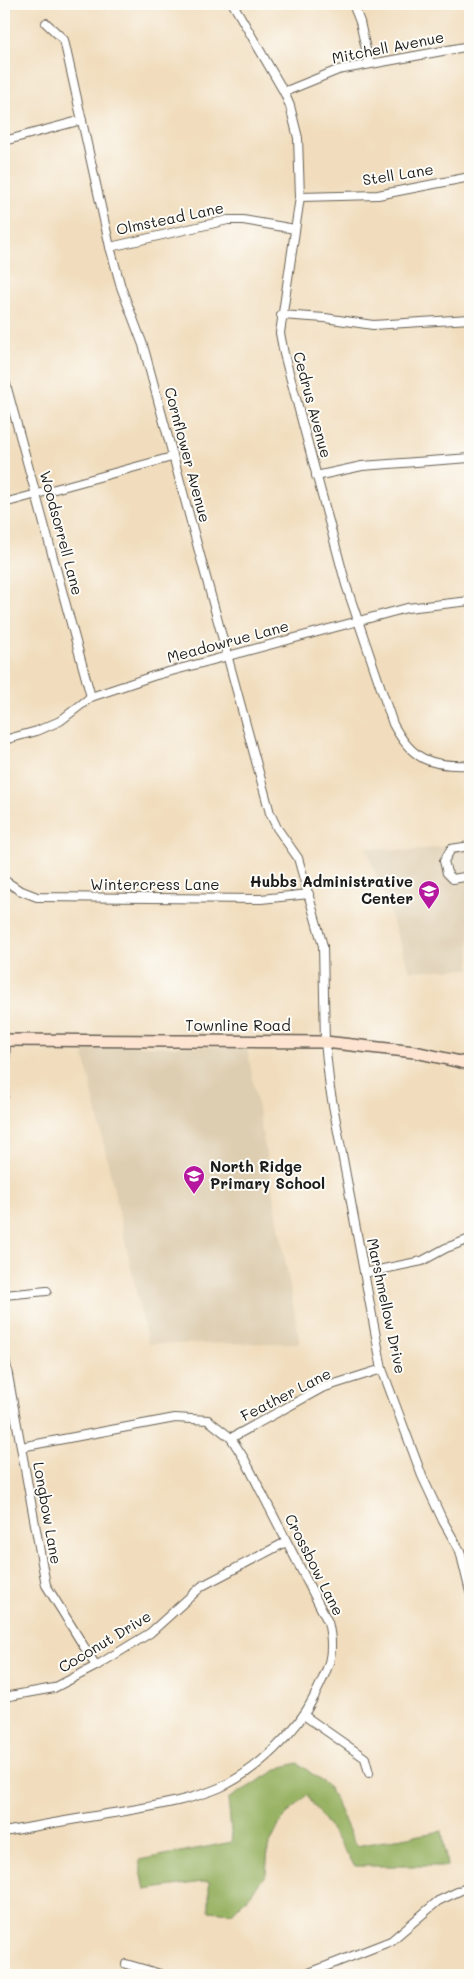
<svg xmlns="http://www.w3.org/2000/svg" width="474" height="1979" viewBox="0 0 474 1979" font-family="Mali,sans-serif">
<rect width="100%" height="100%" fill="#fdfcf7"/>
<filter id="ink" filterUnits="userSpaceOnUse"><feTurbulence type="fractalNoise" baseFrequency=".02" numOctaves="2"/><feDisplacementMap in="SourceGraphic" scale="10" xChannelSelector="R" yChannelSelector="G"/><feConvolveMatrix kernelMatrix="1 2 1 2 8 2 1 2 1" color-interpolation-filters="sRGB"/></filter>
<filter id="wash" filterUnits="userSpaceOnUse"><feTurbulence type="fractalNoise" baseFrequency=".0096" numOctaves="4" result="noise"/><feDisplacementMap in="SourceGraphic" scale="20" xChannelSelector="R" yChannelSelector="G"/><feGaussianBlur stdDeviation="1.12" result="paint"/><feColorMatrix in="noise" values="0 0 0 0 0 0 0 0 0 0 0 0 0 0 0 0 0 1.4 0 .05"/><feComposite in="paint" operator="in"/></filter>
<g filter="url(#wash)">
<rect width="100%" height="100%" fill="#f1ddbd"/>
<g fill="#deceb1">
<polygon points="470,842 470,969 410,971 366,847 411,851"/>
<polygon points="82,1046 247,1047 300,1343 148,1344"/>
</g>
<polygon fill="#99b365" stroke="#5a6840" points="298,1763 329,1787 356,1846 442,1831 447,1866 355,1866 307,1795 281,1821 268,1848 266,1874 251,1894 232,1913 209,1911 209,1881 145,1890 139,1860 232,1842 228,1799 282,1767"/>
</g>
<g filter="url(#ink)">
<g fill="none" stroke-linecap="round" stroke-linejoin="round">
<g stroke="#676054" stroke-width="10">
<g id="minor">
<path d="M 233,4 L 284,92 L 290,106 L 298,138 L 300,197 L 280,333 L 284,354 L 346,585 L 393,724 C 412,760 431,767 470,765"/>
<polyline points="353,4 360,22 369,63"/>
<polyline points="46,23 64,40 110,247 121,287 143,345 270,813 277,828 298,858 323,946 325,1042 330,1089 382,1369 422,1476 443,1521 460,1551 470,1592"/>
<polyline points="284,92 338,70 470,46"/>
<polyline points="4,141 82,120"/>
<polyline points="300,197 378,195 470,177"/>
<polyline points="110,247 228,220 243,220 295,229"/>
<polyline points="281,315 325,318 373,325 470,319"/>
<polyline points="4,377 91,697"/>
<polyline points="316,476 362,466 470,458"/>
<polyline points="4,503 172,457"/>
<polyline points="4,740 37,731 60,721 91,697 153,676 407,608 470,601"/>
<polyline points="470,846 451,849 444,861 447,873 453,879 470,876"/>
<polyline points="4,880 19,890 37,897 261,899 309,894"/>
<polyline points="4,1096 6,1040"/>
<polyline points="364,1273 422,1261 446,1248 470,1239"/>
<polyline points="4,1295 47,1291"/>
<polyline points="4,1353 46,1585 96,1666"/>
<polyline points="231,1438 322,1388 382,1369"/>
<polyline points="4,1697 54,1688 96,1666 150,1633 202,1586 286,1542"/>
<polyline points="305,1716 365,1758 369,1773"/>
<path d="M 4,1832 C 42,1825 81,1818 120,1812 C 153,1806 188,1801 219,1788 C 255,1772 297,1732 314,1697 C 328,1669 336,1655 328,1622 L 245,1460 L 231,1438 L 208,1420 L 175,1418 L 21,1447"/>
<polyline points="126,1964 164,1975"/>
<polyline points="304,1975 391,1941 438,1901 470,1886"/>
</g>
</g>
<g stroke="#676054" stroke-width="14">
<polyline id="secondary" points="4,1040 325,1042 415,1052 470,1064"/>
</g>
<use href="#minor" stroke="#fff" stroke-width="8"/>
<use href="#secondary" stroke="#fde4d1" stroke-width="11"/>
</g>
</g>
<defs>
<g id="school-pin" transform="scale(1.125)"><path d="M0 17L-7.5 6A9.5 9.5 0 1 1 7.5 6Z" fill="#b5179e" stroke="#fdfcf7"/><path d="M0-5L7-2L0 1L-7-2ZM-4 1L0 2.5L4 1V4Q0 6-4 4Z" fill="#fff"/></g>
</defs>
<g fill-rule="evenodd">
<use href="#school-pin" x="429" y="891"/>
<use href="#school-pin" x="194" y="1176"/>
</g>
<g text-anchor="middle" stroke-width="4" stroke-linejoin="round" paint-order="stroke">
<g font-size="15" fill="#1c1c1c" stroke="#fdfcf7">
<text transform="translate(388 48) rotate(-11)" y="5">Mitchell Avenue</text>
<text transform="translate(398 175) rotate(-9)" y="5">Stell Lane</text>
<text transform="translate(170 219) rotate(-12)" y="5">Olmstead Lane</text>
<text transform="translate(312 405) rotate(75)" y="5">Cedrus Avenue</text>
<text transform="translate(187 455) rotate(75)" y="5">Cornflower Avenue</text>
<text transform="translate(61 533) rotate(75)" y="5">Woodsorrell Lane</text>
<text transform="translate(228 642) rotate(-15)" y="5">Meadowrue Lane</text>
<text x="155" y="890">Wintercress Lane</text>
<text x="238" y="1031">Townline Road</text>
<text transform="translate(386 1306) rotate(78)" y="5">Marshmellow Drive</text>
<text transform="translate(286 1395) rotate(-27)" y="5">Feather Lane</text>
<text transform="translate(47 1513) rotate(80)" y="5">Longbow Lane</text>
<text transform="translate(314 1565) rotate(63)" y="5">Crossbow Lane</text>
<text transform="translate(105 1642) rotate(-31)" y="5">Coconut Drive</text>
</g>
<g font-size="15" font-weight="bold" fill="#1c1c1c" stroke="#fdfcf7" text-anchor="end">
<text x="413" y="887">Hubbs Administrative<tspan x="413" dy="17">Center</tspan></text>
<text x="210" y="1172" text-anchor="start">North Ridge<tspan x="210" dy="17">Primary School</tspan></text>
</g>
</g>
<rect width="474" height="1979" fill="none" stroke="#fdfcf7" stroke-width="20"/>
</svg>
